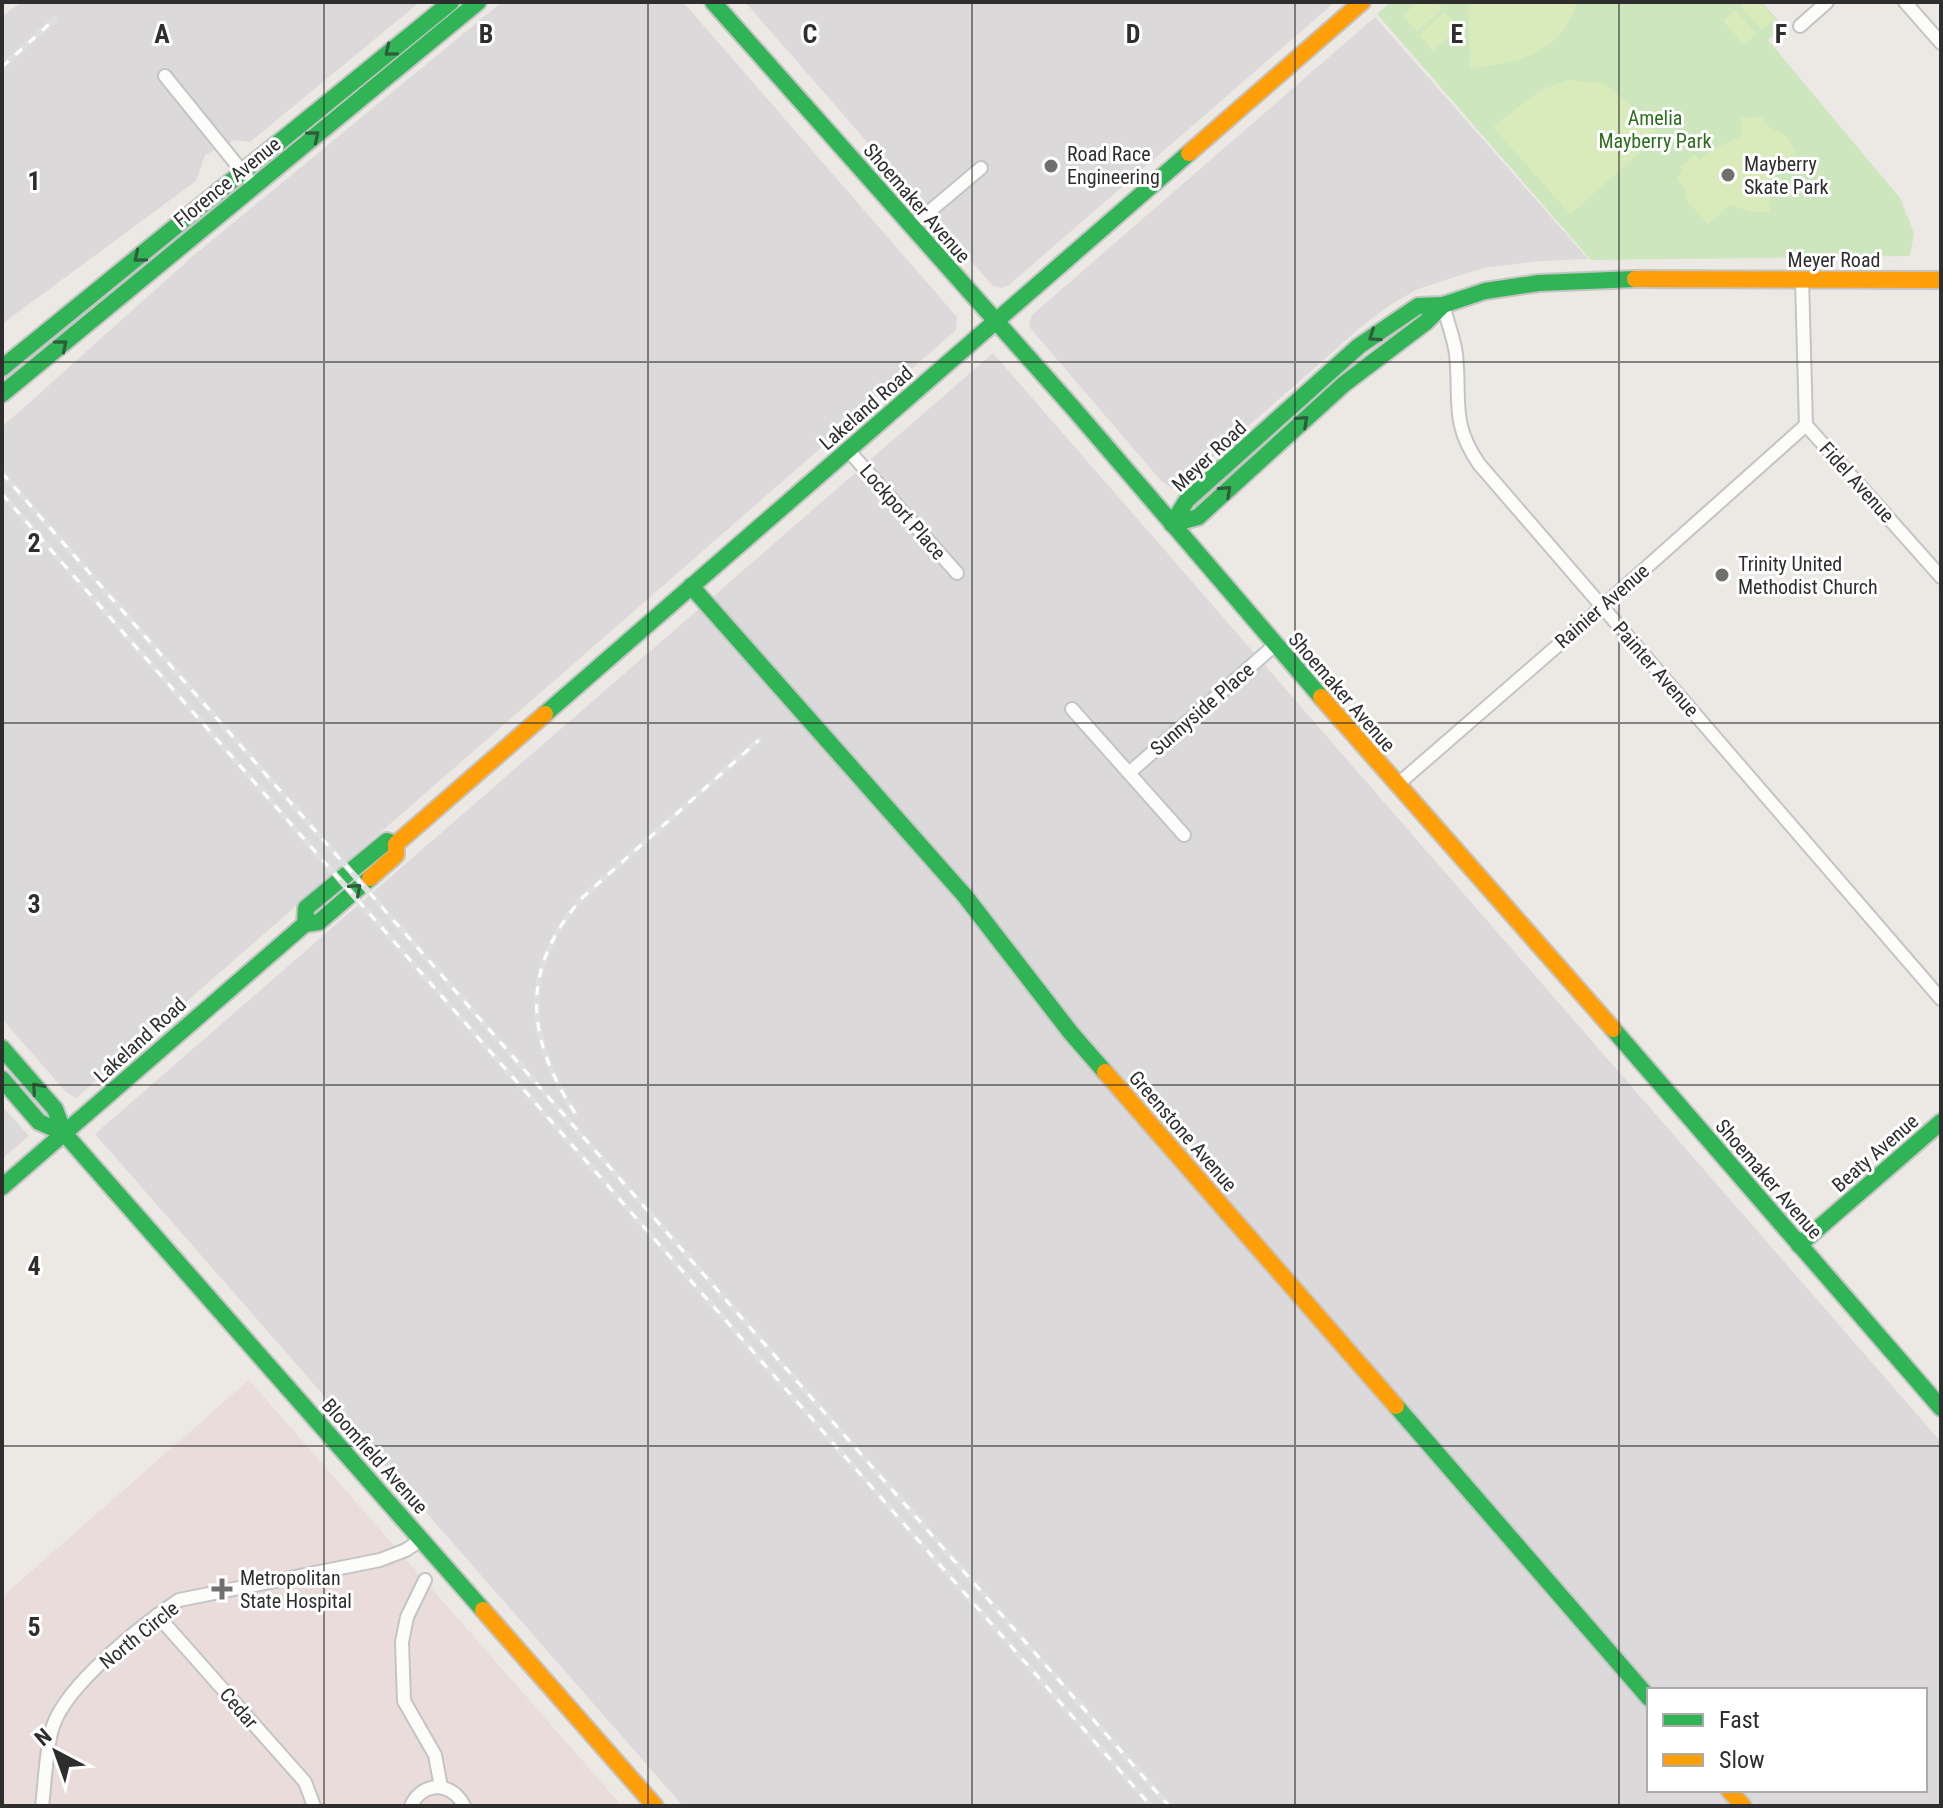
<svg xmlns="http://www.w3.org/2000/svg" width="1943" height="1808" viewBox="0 0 1943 1808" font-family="'Roboto Condensed',sans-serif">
<rect width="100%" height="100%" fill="#ece8e4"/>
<g fill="#dcd9db" fill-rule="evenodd">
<polygon points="22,2 420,2 250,142 235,140 205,155 196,181 2,324 2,16"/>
<polygon points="502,2 683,2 957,317 956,330 76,1098 66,1092 2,1019 2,427 193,256"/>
<polygon points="745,2 1335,2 1009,285 1001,288 992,285"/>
<polygon points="1375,17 1588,259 1540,261 1483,268 1418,289 1390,305 1361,327 1181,485 1172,488 1162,482 1031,329 1029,323 1032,315"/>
<path d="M 993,353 L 1941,1442 L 1941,1806 L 683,1806 L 95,1134 ZM 1649,1690 L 1925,1690 L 1925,1790 L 1649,1790 Z"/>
<polygon points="2,1106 29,1136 2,1159"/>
</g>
<polygon fill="#e9dcdb" points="249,1380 622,1806 2,1806 2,1597"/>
<polygon fill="#cee6be" points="1391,2 1762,2 1784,27 1768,40 1900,198 1914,233 1910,256 1591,260 1377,14"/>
<g fill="#d9eabb">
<polygon points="1417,2 1436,2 1442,8 1417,32 1402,16"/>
<path d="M 1468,2 L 1577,2 C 1563,52 1516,65 1470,68 Z"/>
<polygon points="1745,2 1760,2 1775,19 1762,30 1741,6"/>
<polygon points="1735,10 1757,34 1744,45 1723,21"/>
<polygon points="1444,12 1459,27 1433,51 1419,35"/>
<polygon points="1567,80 1601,83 1623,98 1660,135 1570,214 1493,127 1539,91"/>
<polygon points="1761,117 1774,132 1779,130 1790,141 1797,156 1769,180 1770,212 1751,212 1731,205 1708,224 1684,197 1688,192 1676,179 1683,171 1680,167 1695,154 1700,160 1712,150 1741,136 1741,118"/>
</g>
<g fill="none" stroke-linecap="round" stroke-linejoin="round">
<g stroke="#c5c4c5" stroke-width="16">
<g id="street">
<polyline points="1905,2 1941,43"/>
<polyline points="1800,26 1827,2"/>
<polyline points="165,76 254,186"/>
<polyline points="911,227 981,168"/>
<polyline points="1802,279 1806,425 1941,577"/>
<path d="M 1443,305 C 1447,321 1454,338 1456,354 C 1461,400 1450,422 1479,464 L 1941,999"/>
<polyline points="848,450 957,573"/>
<polyline points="1072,709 1184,835"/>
<polyline points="1129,773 1275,645"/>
<polyline points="1397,785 1602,607 1806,425"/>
<polyline points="425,1580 407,1617 402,1642 404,1701 435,1755 441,1787"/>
<polyline points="157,1615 305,1782 314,1806"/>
<path d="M 42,1806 C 45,1784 46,1746 53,1726 C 67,1684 142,1625 179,1600 L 380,1560 L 406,1550 L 422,1539"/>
<path d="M 411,1806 C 422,1781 452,1781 464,1806"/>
</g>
</g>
<g stroke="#c5c4c5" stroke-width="20">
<g id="fast">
<polyline points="713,2 1074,409 1321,697"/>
<polyline points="2,368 451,2"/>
<polyline points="2,394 478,2"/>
<polyline points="1172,524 1187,500 1359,346 1418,306 1443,305 1485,291 1539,283 1635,279"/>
<polyline points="1172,524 1198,517 1344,384 1426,322 1443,305"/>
<polyline points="691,586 965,896 1071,1033 1105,1072"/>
<polyline points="545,714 1189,153"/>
<polyline points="305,924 306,908 387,841 396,844"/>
<polyline points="1613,1029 1941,1408"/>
<polyline points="2,1048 55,1109 64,1133 483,1610"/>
<polyline points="2,1079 39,1122 64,1133"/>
<polyline points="2,1187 305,924 319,922 370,878"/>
<polyline points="1799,1245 1941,1122"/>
<polyline points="1396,1406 1649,1698"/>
</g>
</g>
<g stroke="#c5c4c5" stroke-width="20">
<g id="slow">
<polyline points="1189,153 1362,2"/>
<polyline points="1635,279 1941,280"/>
<polyline points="1321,697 1613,1029"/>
<polyline points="370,878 396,855 396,844 545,714"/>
<polyline points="1105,1072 1396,1406"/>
<polyline points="483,1610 655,1806"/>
<polyline points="1729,1790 1743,1806"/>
</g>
</g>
<use href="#street" stroke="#fcfcfb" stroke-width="12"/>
<use href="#fast" stroke="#30b455" stroke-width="16"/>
<use href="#slow" stroke="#ff9f0a" stroke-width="16"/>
<g stroke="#dfdfe1" stroke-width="6">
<g id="rail">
<polyline points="2,3 3,2"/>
<polyline points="2,67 55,19"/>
<polyline points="2,473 1169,1806"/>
<polyline points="2,494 1151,1806"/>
<path d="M 575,1113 C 525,1036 520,968 583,897 L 759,740"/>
</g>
</g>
<use href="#rail" stroke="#fff" stroke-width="3" stroke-dasharray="9" stroke-linecap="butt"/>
</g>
<defs><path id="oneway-chevron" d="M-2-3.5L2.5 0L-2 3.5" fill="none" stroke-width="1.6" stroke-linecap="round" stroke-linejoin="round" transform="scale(2)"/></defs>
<g stroke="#2f5d3c">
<use href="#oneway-chevron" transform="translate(390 51) rotate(141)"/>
<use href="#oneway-chevron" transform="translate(314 136) rotate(-39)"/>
<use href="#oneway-chevron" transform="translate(139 257) rotate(141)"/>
<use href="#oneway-chevron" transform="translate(1374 336) rotate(146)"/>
<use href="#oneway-chevron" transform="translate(62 345) rotate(-40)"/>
<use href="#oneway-chevron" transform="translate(1303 421) rotate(-42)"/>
<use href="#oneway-chevron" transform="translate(1226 491) rotate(-43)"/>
<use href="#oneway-chevron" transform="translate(356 889) rotate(-41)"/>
<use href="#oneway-chevron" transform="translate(37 1088) rotate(-131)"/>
</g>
<path fill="none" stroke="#2e2e2e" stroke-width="2" stroke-opacity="0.55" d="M 324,2 L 324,1806M 648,2 L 648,1806M 972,2 L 972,1806M 1295,2 L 1295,1806M 1619,2 L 1619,1806M 2,362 L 1941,362M 2,723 L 1941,723M 2,1085 L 1941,1085M 2,1446 L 1941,1446"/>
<g fill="#706f6e" stroke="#fff" stroke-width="3">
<circle cx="1051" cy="166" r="8"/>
<circle cx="1728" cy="175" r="8"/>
<circle cx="1722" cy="575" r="8"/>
<path d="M218 1577h8v8h8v8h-8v8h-8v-8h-8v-8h8z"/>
</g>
<g text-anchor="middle" stroke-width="6" stroke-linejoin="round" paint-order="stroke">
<g font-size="20" fill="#2c6e1b" stroke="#fff">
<text x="1655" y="125">Amelia<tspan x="1655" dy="23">Mayberry Park</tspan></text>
</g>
<g font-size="20" fill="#2e2e2e" stroke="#fff" text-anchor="start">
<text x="1067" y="161">Road Race<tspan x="1067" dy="23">Engineering</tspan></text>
<text x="1744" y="171">Mayberry<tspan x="1744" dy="23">Skate Park</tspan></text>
<text x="1738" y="571">Trinity United<tspan x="1738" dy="23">Methodist Church</tspan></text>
<text x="240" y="1585">Metropolitan<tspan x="240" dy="23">State Hospital</tspan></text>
</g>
<g font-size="20" fill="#2e2e2e" stroke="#fff">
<text transform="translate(227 182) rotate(-39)" y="7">Florence Avenue</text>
<text transform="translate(917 203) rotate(49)" y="7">Shoemaker Avenue</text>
<text x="1834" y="267">Meyer Road</text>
<text transform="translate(866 408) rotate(-41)" y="7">Lakeland Road</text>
<text transform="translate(1209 456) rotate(-43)" y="7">Meyer Road</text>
<text transform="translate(1857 482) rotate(48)" y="7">Fidel Avenue</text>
<text transform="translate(903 512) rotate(49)" y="7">Lockport Place</text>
<text transform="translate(1602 606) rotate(-41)" y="7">Rainier Avenue</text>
<text transform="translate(1656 669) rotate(49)" y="7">Painter Avenue</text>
<text transform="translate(1342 692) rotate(49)" y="7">Shoemaker Avenue</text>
<text transform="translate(1202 709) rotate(-41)" y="7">Sunnyside Place</text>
<text transform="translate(140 1040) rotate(-42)" y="7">Lakeland Road</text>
<text transform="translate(1183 1131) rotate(49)" y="7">Greenstone Avenue</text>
<text transform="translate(1875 1153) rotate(-41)" y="7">Beaty Avenue</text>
<text transform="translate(1769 1179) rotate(49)" y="7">Shoemaker Avenue</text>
<text transform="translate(375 1456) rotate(48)" y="7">Bloomfield Avenue</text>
<text transform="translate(139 1635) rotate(-39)" y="7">North Circle</text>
<text transform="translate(239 1708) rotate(49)" y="7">Cedar</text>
</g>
</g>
<g font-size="26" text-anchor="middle" font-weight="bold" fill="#2e2e2e" stroke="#fff" stroke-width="6" stroke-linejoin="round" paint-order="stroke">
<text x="162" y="43">A</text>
<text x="486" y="43">B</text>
<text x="810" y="43">C</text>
<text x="1133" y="43">D</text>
<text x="1457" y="43">E</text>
<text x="1781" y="43">F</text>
<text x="34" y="190">1</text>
<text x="34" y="552">2</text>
<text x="34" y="913">3</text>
<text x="34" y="1275">4</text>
<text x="34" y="1636">5</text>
</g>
<rect width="1943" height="1808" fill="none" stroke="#2e2e2e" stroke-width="8"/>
<rect x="1647" y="1688" width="280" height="104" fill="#ffffff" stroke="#ababab" stroke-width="2"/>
<rect x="1663" y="1714" width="40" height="12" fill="#30b455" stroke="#ababab" stroke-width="2"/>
<text x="1719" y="1728" font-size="24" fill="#2e2e2e">Fast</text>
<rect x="1663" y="1754" width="40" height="12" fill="#ff9f0a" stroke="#ababab" stroke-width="2"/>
<text x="1719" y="1768" font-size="24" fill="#2e2e2e">Slow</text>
<g transform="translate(56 1752) rotate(319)" stroke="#ffffff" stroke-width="6" paint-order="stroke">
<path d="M0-6L14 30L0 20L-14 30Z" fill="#2e2e2e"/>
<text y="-12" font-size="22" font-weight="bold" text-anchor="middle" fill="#2e2e2e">N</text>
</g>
</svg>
